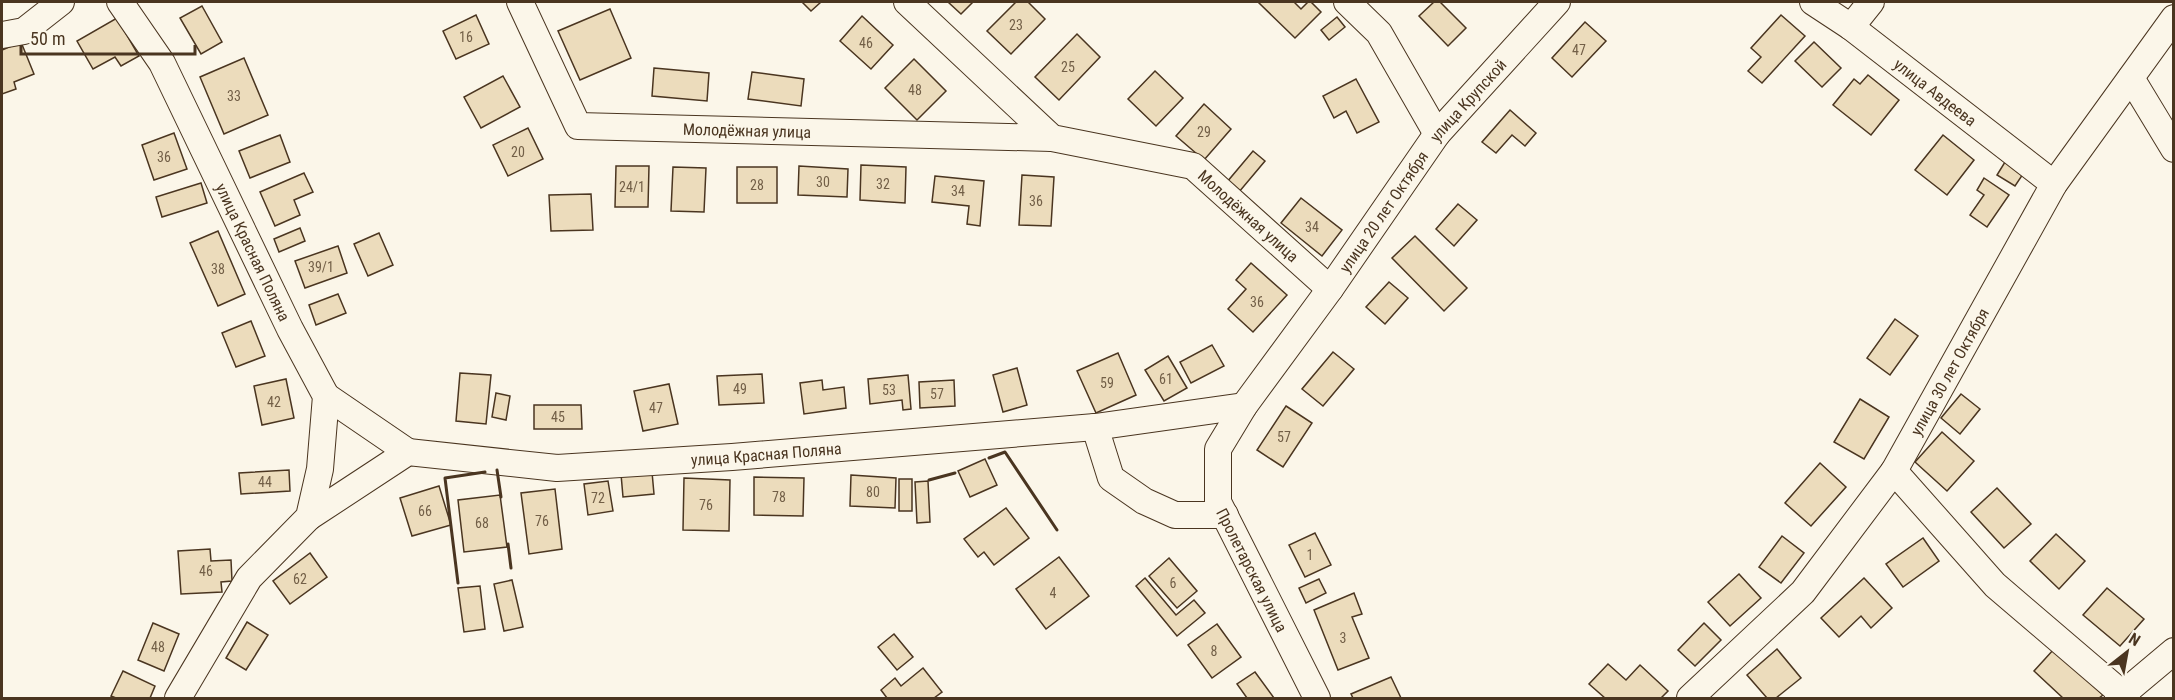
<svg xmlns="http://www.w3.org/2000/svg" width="2175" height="700" viewBox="0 0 2175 700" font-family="'Roboto Condensed',sans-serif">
<rect width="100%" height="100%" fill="#fbf6e9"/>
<g fill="#ecdcbc" stroke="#4a3520" stroke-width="1.5">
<polygon points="802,2 821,2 811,11"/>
<polygon points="948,2 973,2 961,14"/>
<polygon points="1016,2 1028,2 1045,19 1011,54 987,31"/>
<polygon points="1258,2 1294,2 1301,9 1308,2 1311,2 1321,12 1295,38"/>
<polygon points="1434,2 1440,2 1466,28 1448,46 1419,16"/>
<polygon points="202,6 222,42 201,54 180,18"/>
<polygon points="610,9 631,58 580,80 558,31"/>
<polygon points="476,15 489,44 456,59 443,31"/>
<polygon points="1781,15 1805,36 1762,83 1748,71 1761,57 1751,48"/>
<polygon points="862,16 893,45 871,69 840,41"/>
<polygon points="1337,17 1345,27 1329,40 1321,30"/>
<polygon points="117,18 139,56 121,66 115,57 93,69 77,41"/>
<polygon points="1585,22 1606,41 1572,77 1552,58"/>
<polygon points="1077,34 1100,57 1059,100 1035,77"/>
<polygon points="21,42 34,74 14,82 16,89 2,94 2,50"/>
<polygon points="1814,42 1841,68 1822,87 1795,61"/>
<polygon points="244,58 268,115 224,134 200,77"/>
<polygon points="914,59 946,91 917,120 885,88"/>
<polygon points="654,68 709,73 707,101 652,96"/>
<polygon points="1155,71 1183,98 1156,126 1128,99"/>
<polygon points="752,72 804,79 801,106 748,99"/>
<polygon points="1868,75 1899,100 1871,135 1833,105 1854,79 1860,84"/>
<polygon points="503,76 520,107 481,128 464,97"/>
<polygon points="1356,79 1379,122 1357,133 1346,111 1334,118 1323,96"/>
<polygon points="1204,104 1231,129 1204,160 1176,136"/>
<polygon points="1510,110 1536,133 1525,146 1512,135 1496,153 1482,142"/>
<polygon points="528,128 543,159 508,176 493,145"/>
<polygon points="174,133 187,169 154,180 142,145"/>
<polygon points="280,135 290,162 250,178 239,151"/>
<polygon points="1943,135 1974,160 1947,195 1915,170"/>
<polygon points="1253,151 1265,161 1239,192 1227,182"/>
<polygon points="2005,162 2023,174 2015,186 1997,175"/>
<polygon points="861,165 906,167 905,203 860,200"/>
<polygon points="616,166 649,166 648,207 615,207"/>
<polygon points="799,166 848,169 847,197 798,195"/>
<polygon points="673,167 706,168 704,212 671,211"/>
<rect x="737" y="167" width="40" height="36"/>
<polygon points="304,173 313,192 294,200 300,215 275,226 260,192"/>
<polygon points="1022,175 1054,177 1051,226 1019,225"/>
<polygon points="935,176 984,181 980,226 967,224 969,206 932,202"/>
<polygon points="1984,178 2009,195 1987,227 1970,215 1984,195 1977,190"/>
<polygon points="201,183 207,203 162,217 156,197"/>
<polygon points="591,194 593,230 551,231 549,195"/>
<polygon points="1301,198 1342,230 1322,256 1281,223"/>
<polygon points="1458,204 1477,220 1454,246 1436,229"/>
<polygon points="300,228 305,241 279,252 274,239"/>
<polygon points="218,231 245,294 218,306 190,243"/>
<polygon points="379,233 393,265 368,276 354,244"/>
<polygon points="1415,236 1467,288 1444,311 1392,258"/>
<polygon points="338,246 347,273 305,288 295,261"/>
<polygon points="1251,263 1287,295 1253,332 1228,309 1246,289 1236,280"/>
<polygon points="1389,282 1408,298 1385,324 1366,307"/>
<polygon points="338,294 346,313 316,325 309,305"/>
<polygon points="1895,319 1918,336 1890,375 1867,358"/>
<polygon points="251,321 265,356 236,367 222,333"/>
<polygon points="1212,345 1224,366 1191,383 1180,362"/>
<polygon points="1333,352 1354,369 1323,406 1302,389"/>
<polygon points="1118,353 1136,395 1096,413 1077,371"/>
<polygon points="1168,356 1187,388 1164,401 1145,370"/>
<polygon points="1017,368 1027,405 1003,412 993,375"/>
<polygon points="460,373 491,375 486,424 456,421"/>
<polygon points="762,374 764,403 719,405 717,376"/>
<polygon points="908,375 911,409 903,410 902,400 870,404 868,379"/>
<polygon points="286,379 294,418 262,425 254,386"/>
<polygon points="822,380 823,390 844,387 846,408 804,414 800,383"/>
<polygon points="954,380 955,406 920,408 919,382"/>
<polygon points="669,384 678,424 643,431 634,391"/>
<polygon points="496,393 510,396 506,420 492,417"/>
<polygon points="1961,394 1980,409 1960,434 1941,418"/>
<polygon points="1860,399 1889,417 1864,459 1834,442"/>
<polygon points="534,405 581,405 582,429 534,429"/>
<polygon points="1286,406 1312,423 1283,467 1257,450"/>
<polygon points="1942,432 1974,461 1947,491 1915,462"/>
<polygon points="985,459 997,485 970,497 958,471"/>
<polygon points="1820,463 1846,487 1811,526 1785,503"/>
<polygon points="289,470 290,491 241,494 239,473"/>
<polygon points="652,472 654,494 623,497 621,474"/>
<polygon points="851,475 896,478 895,508 850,506"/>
<polygon points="754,477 804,478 803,516 754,515"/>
<polygon points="684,478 730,480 729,531 683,530"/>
<rect x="899" y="479" width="13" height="32"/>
<polygon points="608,481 613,511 588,515 584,484"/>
<polygon points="928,481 930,522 917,523 915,482"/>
<polygon points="439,486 451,525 412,536 400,498"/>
<polygon points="1997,488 2031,524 2004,548 1971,512"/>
<polygon points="555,489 562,549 529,554 521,493"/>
<polygon points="500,495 507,547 464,552 458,500"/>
<polygon points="1006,508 1029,538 994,565 984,552 978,557 964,539"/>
<polygon points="1315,533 1331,565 1305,577 1289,545"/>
<polygon points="2056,534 2085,561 2059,589 2030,561"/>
<polygon points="1782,536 1804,553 1781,583 1759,567"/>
<polygon points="1923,538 1939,561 1903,587 1886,564"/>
<polygon points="210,549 211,561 231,560 232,581 221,582 222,592 181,594 178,551"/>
<polygon points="310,553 327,577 290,604 273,581"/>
<polygon points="1059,557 1089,596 1046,629 1016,589"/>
<polygon points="1169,558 1197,591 1177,608 1149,576"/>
<polygon points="1739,574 1761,598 1730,626 1708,602"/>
<polygon points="1145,578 1176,615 1194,600 1205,613 1177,636 1136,586"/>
<polygon points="1864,578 1892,608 1871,628 1861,616 1839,637 1821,618"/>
<polygon points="1319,579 1326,593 1306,603 1299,588"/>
<polygon points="512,580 523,627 504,631 494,584"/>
<polygon points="480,586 485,629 464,632 458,588"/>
<polygon points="2107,588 2144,619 2120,646 2083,615"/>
<polygon points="1354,593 1362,614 1352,617 1369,658 1338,670 1314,610"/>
<polygon points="247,622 268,635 246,670 226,658"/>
<polygon points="153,623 179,634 164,671 138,660"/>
<polygon points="1704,623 1721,640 1695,666 1678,650"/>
<polygon points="1217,624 1241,657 1212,678 1188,645"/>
<polygon points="894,634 913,657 897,670 878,647"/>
<polygon points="1777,649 1801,678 1776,698 1767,698 1747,675"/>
<polygon points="2054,649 2103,695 2099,698 2063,698 2034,671"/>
<polygon points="1608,664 1626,680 1640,665 1668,691 1661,698 1605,698 1589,684"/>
<polygon points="923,668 942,692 934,698 887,698 881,690 895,678 901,686"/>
<polygon points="123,671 155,686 150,698 116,698 111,696"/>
<polygon points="1255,672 1274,698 1247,698 1237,684"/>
<polygon points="1391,677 1401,698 1353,698 1351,694"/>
</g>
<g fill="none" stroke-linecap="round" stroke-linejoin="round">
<g stroke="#4a3520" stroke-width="28">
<g id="minor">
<path id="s1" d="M 120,2 L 162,63 L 290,329 L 326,396 L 320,469 L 309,517 L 249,578 L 178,698"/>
<path id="s2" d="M 520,2 L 578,126 L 1052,138"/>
<path id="s3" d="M 907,2 L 1052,138 L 1193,166 L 1330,289"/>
<polyline points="1347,2 1379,33 1437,134"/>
<path id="s4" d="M 1813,2 L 1851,27 L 2054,184"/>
<polyline points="1851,27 1871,2"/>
<polyline points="2,35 24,31 61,2"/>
<polyline points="2131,78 2174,149"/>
<polyline points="326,396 408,452"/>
<polyline points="1095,427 1111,478 1144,501 1175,515 1225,515"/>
<polyline points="1894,471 1995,585 2127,698"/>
<path id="s5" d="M 309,517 L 408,452 L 557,468 L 732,457 L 1095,427 L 1244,406"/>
<path id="s6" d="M 1317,698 L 1218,502 L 1218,449 L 1244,406 L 1330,289 L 1437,134 L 1557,2"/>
<path id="s7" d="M 1690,698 L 1803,592 L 1894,471 L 2054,184 L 2174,18"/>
<polyline points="2118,698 2174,651"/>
</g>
</g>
<use href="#minor" stroke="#fbf6e9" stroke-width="26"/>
<g stroke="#4a3520" stroke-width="3">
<polyline points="989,458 1005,452 1057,530"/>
<polyline points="497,470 501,497"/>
<polyline points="929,480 955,473"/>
<polyline points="508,544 511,568"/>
<polyline points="458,583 445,478 485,472"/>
</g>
</g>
<g text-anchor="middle" stroke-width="4.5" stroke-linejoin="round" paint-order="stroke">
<g font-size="14" fill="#725f47">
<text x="1016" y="30">23</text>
<text x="466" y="42">16</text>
<text x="866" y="48">46</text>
<text x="1579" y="55">47</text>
<text x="1068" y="72">25</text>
<text x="915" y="95">48</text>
<text x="234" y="101">33</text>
<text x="1204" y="137">29</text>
<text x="518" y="157">20</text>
<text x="164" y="162">36</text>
<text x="823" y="187">30</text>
<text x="883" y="189">32</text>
<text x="757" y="190">28</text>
<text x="632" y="192">24/1</text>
<text x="958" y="196">34</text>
<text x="1036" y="206">36</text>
<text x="1312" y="232">34</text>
<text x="321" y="272">39/1</text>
<text x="218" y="274">38</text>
<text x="1257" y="307">36</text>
<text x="1166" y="384">61</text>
<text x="1107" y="388">59</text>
<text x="740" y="394">49</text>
<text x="889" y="395">53</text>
<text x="937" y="399">57</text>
<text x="274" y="407">42</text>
<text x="656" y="413">47</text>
<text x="558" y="422">45</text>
<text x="1284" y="442">57</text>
<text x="265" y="487">44</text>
<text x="873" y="497">80</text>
<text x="779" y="502">78</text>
<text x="598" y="503">72</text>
<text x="706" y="510">76</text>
<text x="425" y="516">66</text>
<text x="542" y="526">76</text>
<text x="482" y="528">68</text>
<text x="1310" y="560">1</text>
<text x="206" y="576">46</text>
<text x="300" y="584">62</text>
<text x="1173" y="588">6</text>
<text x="1053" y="598">4</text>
<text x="1343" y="643">3</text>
<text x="158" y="652">48</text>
<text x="1214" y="656">8</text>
</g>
<g font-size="16" fill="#4a3520" stroke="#fbf6e9">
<text dy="6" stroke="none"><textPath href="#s6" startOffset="702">улица Крупской</textPath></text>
<text dy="6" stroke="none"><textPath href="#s4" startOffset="152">улица Авдеева</textPath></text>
<text dy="6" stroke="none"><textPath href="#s2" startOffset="306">Молодёжная улица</textPath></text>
<text dy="6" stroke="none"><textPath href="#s6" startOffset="562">улица 20 лет Октября</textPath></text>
<text dy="6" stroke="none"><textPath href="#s3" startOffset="417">Молодёжная улица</textPath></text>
<text dy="6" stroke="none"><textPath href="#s1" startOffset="284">улица Красная Поляна</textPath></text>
<text dy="6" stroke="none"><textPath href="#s7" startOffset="420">улица 30 лет Октября</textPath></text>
<text dy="6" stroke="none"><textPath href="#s5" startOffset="478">улица Красная Поляна</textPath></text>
<text transform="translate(1252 570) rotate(63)" y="6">Пролетарская улица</text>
</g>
</g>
<rect width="2175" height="700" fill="none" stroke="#4a3520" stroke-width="6"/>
<g transform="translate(2127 652) rotate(31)" stroke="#fbf6e9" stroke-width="4.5" paint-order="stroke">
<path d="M0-4.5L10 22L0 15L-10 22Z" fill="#4a3520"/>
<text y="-9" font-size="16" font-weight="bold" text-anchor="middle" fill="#4a3520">N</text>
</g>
<path d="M21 45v9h174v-9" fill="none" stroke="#4a3520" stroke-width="3"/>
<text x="30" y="45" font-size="18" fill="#4a3520" stroke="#fbf6e9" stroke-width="4.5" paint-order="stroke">50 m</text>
</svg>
